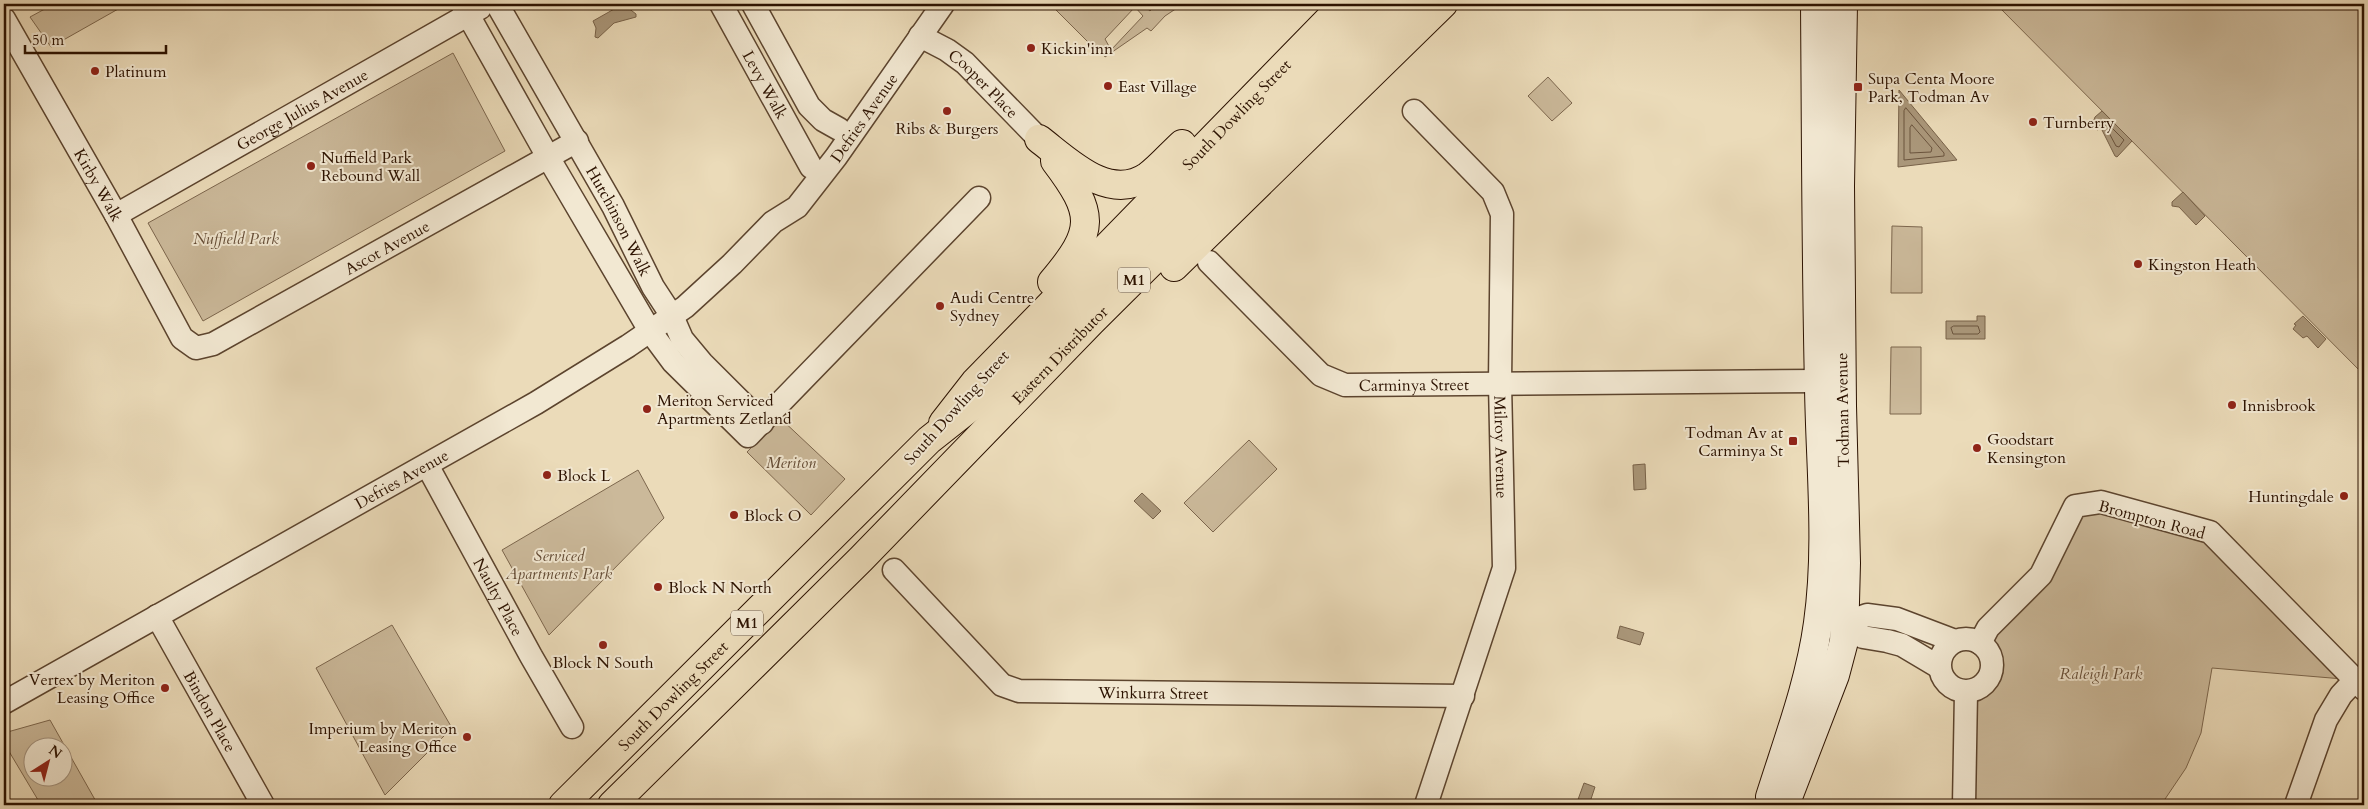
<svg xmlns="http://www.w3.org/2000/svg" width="2368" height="809" viewBox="0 0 2368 809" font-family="Cardo,serif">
<rect width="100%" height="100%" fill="#ebdbb9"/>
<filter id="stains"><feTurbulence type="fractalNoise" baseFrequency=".004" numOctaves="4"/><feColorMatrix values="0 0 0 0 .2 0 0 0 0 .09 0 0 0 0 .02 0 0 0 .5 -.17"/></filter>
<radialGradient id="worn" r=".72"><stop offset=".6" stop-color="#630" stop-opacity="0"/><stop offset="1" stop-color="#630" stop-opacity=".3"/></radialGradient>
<g fill="#cbb99a" stroke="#7c664d" fill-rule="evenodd">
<polygon points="54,4 127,4 51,47 30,17"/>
<path d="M 1050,4 L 1142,4 L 1150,11 L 1157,4 L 1183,4 L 1165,16 L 1151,31 L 1147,28 L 1105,57 L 1099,46 L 1095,49 ZM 1135,7 L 1143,16 L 1111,50 L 1105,39 Z"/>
<polygon points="1996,4 2364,4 2364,375"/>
<polygon points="453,53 505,151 203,321 148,223"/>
<polygon points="1548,77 1572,103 1552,121 1528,96"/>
<polygon points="1892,226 1922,227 1922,293 1891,293"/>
<polygon points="1891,347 1921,347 1921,414 1890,414"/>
<polygon points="780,418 845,479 811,515 747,452"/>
<polygon points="1249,440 1277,469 1213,532 1184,503"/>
<polygon points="638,470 664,518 549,635 502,550"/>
<path d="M 2075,506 L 2210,532 L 2355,680 L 2212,668 L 2201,733 L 2186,768 L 2161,805 L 1964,805 L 1976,690 C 1995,677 1997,658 1980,643 L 2041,575 Z"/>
<polygon points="392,625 452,728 385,795 316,668"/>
<path d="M 50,720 L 98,805 L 41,805 L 4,743 L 4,733 ZM 32,746 L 62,746 L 62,776 L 32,776 Z"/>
</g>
<g fill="#aa977a" stroke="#786249">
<polygon points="623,4 636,14 636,17 614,23 598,38 595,37 596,28 593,21"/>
<polygon points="1899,90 1957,160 1898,167"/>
<polygon points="2102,111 2132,141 2117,157 2115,156 2101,128 2097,130 2092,125 2095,117"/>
<polygon points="2183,192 2205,216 2196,225 2179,207 2172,206 2172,202"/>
<polygon points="1977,316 1985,316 1985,339 1946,339 1946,321 1977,321"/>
<polygon points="2303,316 2326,339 2318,348 2307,336 2303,338 2293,329 2296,325 2294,324"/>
<polygon points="1645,464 1646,489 1634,490 1633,465"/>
<polygon points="1142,493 1161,511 1153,519 1134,501"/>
<polygon points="1620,626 1644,633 1640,645 1617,638"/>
<polygon points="1584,783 1595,787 1589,805 1576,805"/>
</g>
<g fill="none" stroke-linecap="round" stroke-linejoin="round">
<g stroke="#6b543d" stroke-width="1">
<polygon points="1906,108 1944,153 1944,156 1904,160 1904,111"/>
<polygon points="1912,125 1932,148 1931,152 1910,153 1910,128"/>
<polygon points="2109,128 2112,128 2124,140 2119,147 2116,146 2108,131"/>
<polygon points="1954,326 1978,326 1980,332 1978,334 1953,334 1951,328"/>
</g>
<g stroke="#5c442e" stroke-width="25">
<g id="minor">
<polyline points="462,4 548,157 650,331 673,362 748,436 979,198"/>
<path id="s1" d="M 497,4 L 613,206 L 653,287 L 672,316 L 682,339 L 702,363 L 762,423"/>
<path id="s2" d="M 721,4 L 811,167"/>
<polyline points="753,4 809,106 823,120 839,129"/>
<path id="s3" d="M 4,19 L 116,215 L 182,338 L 196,348 L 213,344 L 577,141"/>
<path id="s4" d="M 920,36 L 947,50 L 965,63 L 1039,139"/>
<path id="s5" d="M 1414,111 L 1493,192 L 1502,214 L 1500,383 L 1504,568 L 1426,805"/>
<path id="s6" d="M 116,215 L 480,8"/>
<path id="s7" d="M 1209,262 L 1321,375 L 1345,385 L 1819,381"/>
<path id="s8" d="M 427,465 L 531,656 L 572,727"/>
<path id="s9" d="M 894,570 L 1002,685 L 1019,691 L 1463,696"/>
<path id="s10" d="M 157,616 L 263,805"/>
<polyline points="1845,623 1867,615 1897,619 1955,641"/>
<polyline points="1845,623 1863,637 1887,641 1902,645 1939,667"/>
<circle cx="1966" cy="665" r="26"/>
<polyline points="1980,643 1988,628 2041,575 2075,506 2101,502 2210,532 2364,689"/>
<path id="s11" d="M 5,702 L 536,403 L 628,346 L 685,307 L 732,264 L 773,222 L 797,207 L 836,157 L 943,4"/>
<polyline points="1964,805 1966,692"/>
<polyline points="2296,805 2326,720 2341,695 2355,680"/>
</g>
</g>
<g stroke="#2c1200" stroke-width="30">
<g id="secondary">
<path d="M 1770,797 C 1788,740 1810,682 1818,623 C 1829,544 1820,465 1819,386 C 1816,258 1816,131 1815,4"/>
<polyline points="1785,805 1835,675 1844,641 1846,563 1842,406 1840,186 1843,4"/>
</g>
</g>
<g stroke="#2c1200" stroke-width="30">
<g id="primary">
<path d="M 1039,139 C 1069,162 1109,203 1148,176 C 1160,167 1171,154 1182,144"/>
<path d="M 1052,282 C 1096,230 1095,214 1055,161"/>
<path id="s12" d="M 943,423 L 975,382 L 1344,4"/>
</g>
</g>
<g stroke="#2c1200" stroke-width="30">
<g id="motorway">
<polyline points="1174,267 1443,4"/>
<path id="s13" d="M 563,805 L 929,440 L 996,387 L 1375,4"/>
<path id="s14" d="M 612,805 L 861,559 L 1091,322 L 1411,4"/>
</g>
</g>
<use href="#minor" stroke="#f2e8d2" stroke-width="22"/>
<use href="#secondary" stroke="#f2e8d2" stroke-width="28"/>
<use href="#primary" stroke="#ebdbb9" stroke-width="28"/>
<use href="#motorway" stroke="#ebdbb9" stroke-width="28"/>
</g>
<g fill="#8f2418" stroke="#f2e8d2" stroke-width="2">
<circle cx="1031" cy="48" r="5"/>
<circle cx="95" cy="71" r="5"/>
<circle cx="1108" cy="86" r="5"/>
<rect x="1853" y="82" width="10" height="10" rx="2.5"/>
<circle cx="947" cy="111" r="5"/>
<circle cx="2033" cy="122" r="5"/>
<circle cx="311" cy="166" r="5"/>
<circle cx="2138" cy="264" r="5"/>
<circle cx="940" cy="306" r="5"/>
<circle cx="2232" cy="405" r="5"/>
<circle cx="647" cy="409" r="5"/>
<rect x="1788" y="436" width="10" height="10" rx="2.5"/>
<circle cx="1977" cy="448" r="5"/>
<circle cx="547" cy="475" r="5"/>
<circle cx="2344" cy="496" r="5"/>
<circle cx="734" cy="515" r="5"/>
<circle cx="658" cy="587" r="5"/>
<circle cx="603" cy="645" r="5"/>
<circle cx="165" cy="688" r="5"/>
<circle cx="467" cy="737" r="5"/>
</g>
<g text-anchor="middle" stroke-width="4" stroke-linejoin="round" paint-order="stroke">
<g fill="#f2e8d2" stroke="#67523f" stroke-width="1">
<rect x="1118" y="267.5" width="32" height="25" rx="4"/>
<rect x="731" y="610.5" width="32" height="25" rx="4"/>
</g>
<g font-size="15" font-weight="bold" fill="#2c1200">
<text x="1134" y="285">M1</text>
<text x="747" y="628">M1</text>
</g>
<g font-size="16" fill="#2c1200" stroke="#f2e8d2" text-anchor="start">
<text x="1041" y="54">Kickin'inn</text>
<text x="105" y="77">Platinum</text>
<text x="1868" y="84">Supa Centa Moore<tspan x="1868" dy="18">Park, Todman Av</tspan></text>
<text x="1118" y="92">East Village</text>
<text x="2043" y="128">Turnberry</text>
<text x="947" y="134" text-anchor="middle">Ribs &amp; Burgers</text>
<text x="321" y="163">Nuffield Park<tspan x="321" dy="18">Rebound Wall</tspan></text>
<text x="2148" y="270">Kingston Heath</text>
<text x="950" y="303">Audi Centre<tspan x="950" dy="18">Sydney</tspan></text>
<text x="657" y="406">Meriton Serviced<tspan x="657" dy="18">Apartments Zetland</tspan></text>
<text x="2242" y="411">Innisbrook</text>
<text x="1783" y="438" text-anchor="end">Todman Av at<tspan x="1783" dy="18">Carminya St</tspan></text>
<text x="1987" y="445">Goodstart<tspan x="1987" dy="18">Kensington</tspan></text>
<text x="557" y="481">Block L</text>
<text x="2334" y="502" text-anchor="end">Huntingdale</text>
<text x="744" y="521">Block O</text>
<text x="668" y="593">Block N North</text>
<text x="603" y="668" text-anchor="middle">Block N South</text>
<text x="155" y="685" text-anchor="end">Vertex by Meriton<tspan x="155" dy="18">Leasing Office</tspan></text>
<text x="457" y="734" text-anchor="end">Imperium by Meriton<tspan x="457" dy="18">Leasing Office</tspan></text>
</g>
<g font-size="16" fill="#2c1200" stroke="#f2e8d2">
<text dy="6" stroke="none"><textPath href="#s4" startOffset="80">Cooper Place</textPath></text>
<text dy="6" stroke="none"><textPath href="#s2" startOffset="92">Levy Walk</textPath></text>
<text dy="6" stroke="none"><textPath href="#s6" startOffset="214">George Julius Avenue</textPath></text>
<text dy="6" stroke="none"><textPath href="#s12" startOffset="426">South Dowling Street</textPath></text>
<text dy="6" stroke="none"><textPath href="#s11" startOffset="1049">Defries Avenue</textPath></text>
<text dy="6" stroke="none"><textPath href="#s3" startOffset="191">Kirby Walk</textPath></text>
<text dy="6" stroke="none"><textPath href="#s1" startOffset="249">Hutchinson Walk</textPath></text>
<text dy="6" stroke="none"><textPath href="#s3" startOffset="599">Ascot Avenue</textPath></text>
<text dy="6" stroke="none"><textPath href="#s14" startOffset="635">Eastern Distributor</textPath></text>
<text dy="6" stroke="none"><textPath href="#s7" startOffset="254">Carminya Street</textPath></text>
<text transform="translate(956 407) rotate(-48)" y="6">South Dowling Street</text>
<text transform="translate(1842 410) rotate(-91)" y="6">Todman Avenue</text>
<text dy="6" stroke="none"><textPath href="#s5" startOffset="370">Milroy Avenue</textPath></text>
<text dy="6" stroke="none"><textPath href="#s11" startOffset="455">Defries Avenue</textPath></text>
<text transform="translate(2152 519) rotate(15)" y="6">Brompton Road</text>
<text dy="6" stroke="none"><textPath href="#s8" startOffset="150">Naulty Place</textPath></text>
<text dy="6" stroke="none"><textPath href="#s9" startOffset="310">Winkurra Street</textPath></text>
<text dy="6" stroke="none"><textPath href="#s13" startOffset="155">South Dowling Street</textPath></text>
<text dy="6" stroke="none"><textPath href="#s10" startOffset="109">Bindon Place</textPath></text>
</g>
<g font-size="16" font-style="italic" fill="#644c36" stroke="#f2e8d2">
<text x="236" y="244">Nuffield Park</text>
<text x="791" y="468">Meriton</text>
<text x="559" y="561">Serviced<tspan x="559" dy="18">Apartments Park</tspan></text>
<text x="2101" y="679">Raleigh Park</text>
</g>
</g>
<rect width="2368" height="809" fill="none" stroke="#ebdbb9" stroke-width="20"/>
<rect x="5" y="5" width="2358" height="799" fill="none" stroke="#2c1200" stroke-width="2.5"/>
<rect x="10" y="10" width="2348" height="789" fill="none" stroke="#2c1200"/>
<g transform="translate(48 762) rotate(36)"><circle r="24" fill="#f2e8d2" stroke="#a3927e"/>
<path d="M0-4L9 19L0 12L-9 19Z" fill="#8f2418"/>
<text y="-8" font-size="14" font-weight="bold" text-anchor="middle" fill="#2c1200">N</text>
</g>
<path d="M25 45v8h141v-8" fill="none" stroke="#2c1200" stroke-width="2.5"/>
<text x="32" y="45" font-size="15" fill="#2c1200" stroke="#f2e8d2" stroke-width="4" paint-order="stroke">50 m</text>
<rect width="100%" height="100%" filter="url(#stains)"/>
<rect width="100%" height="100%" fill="url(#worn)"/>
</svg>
